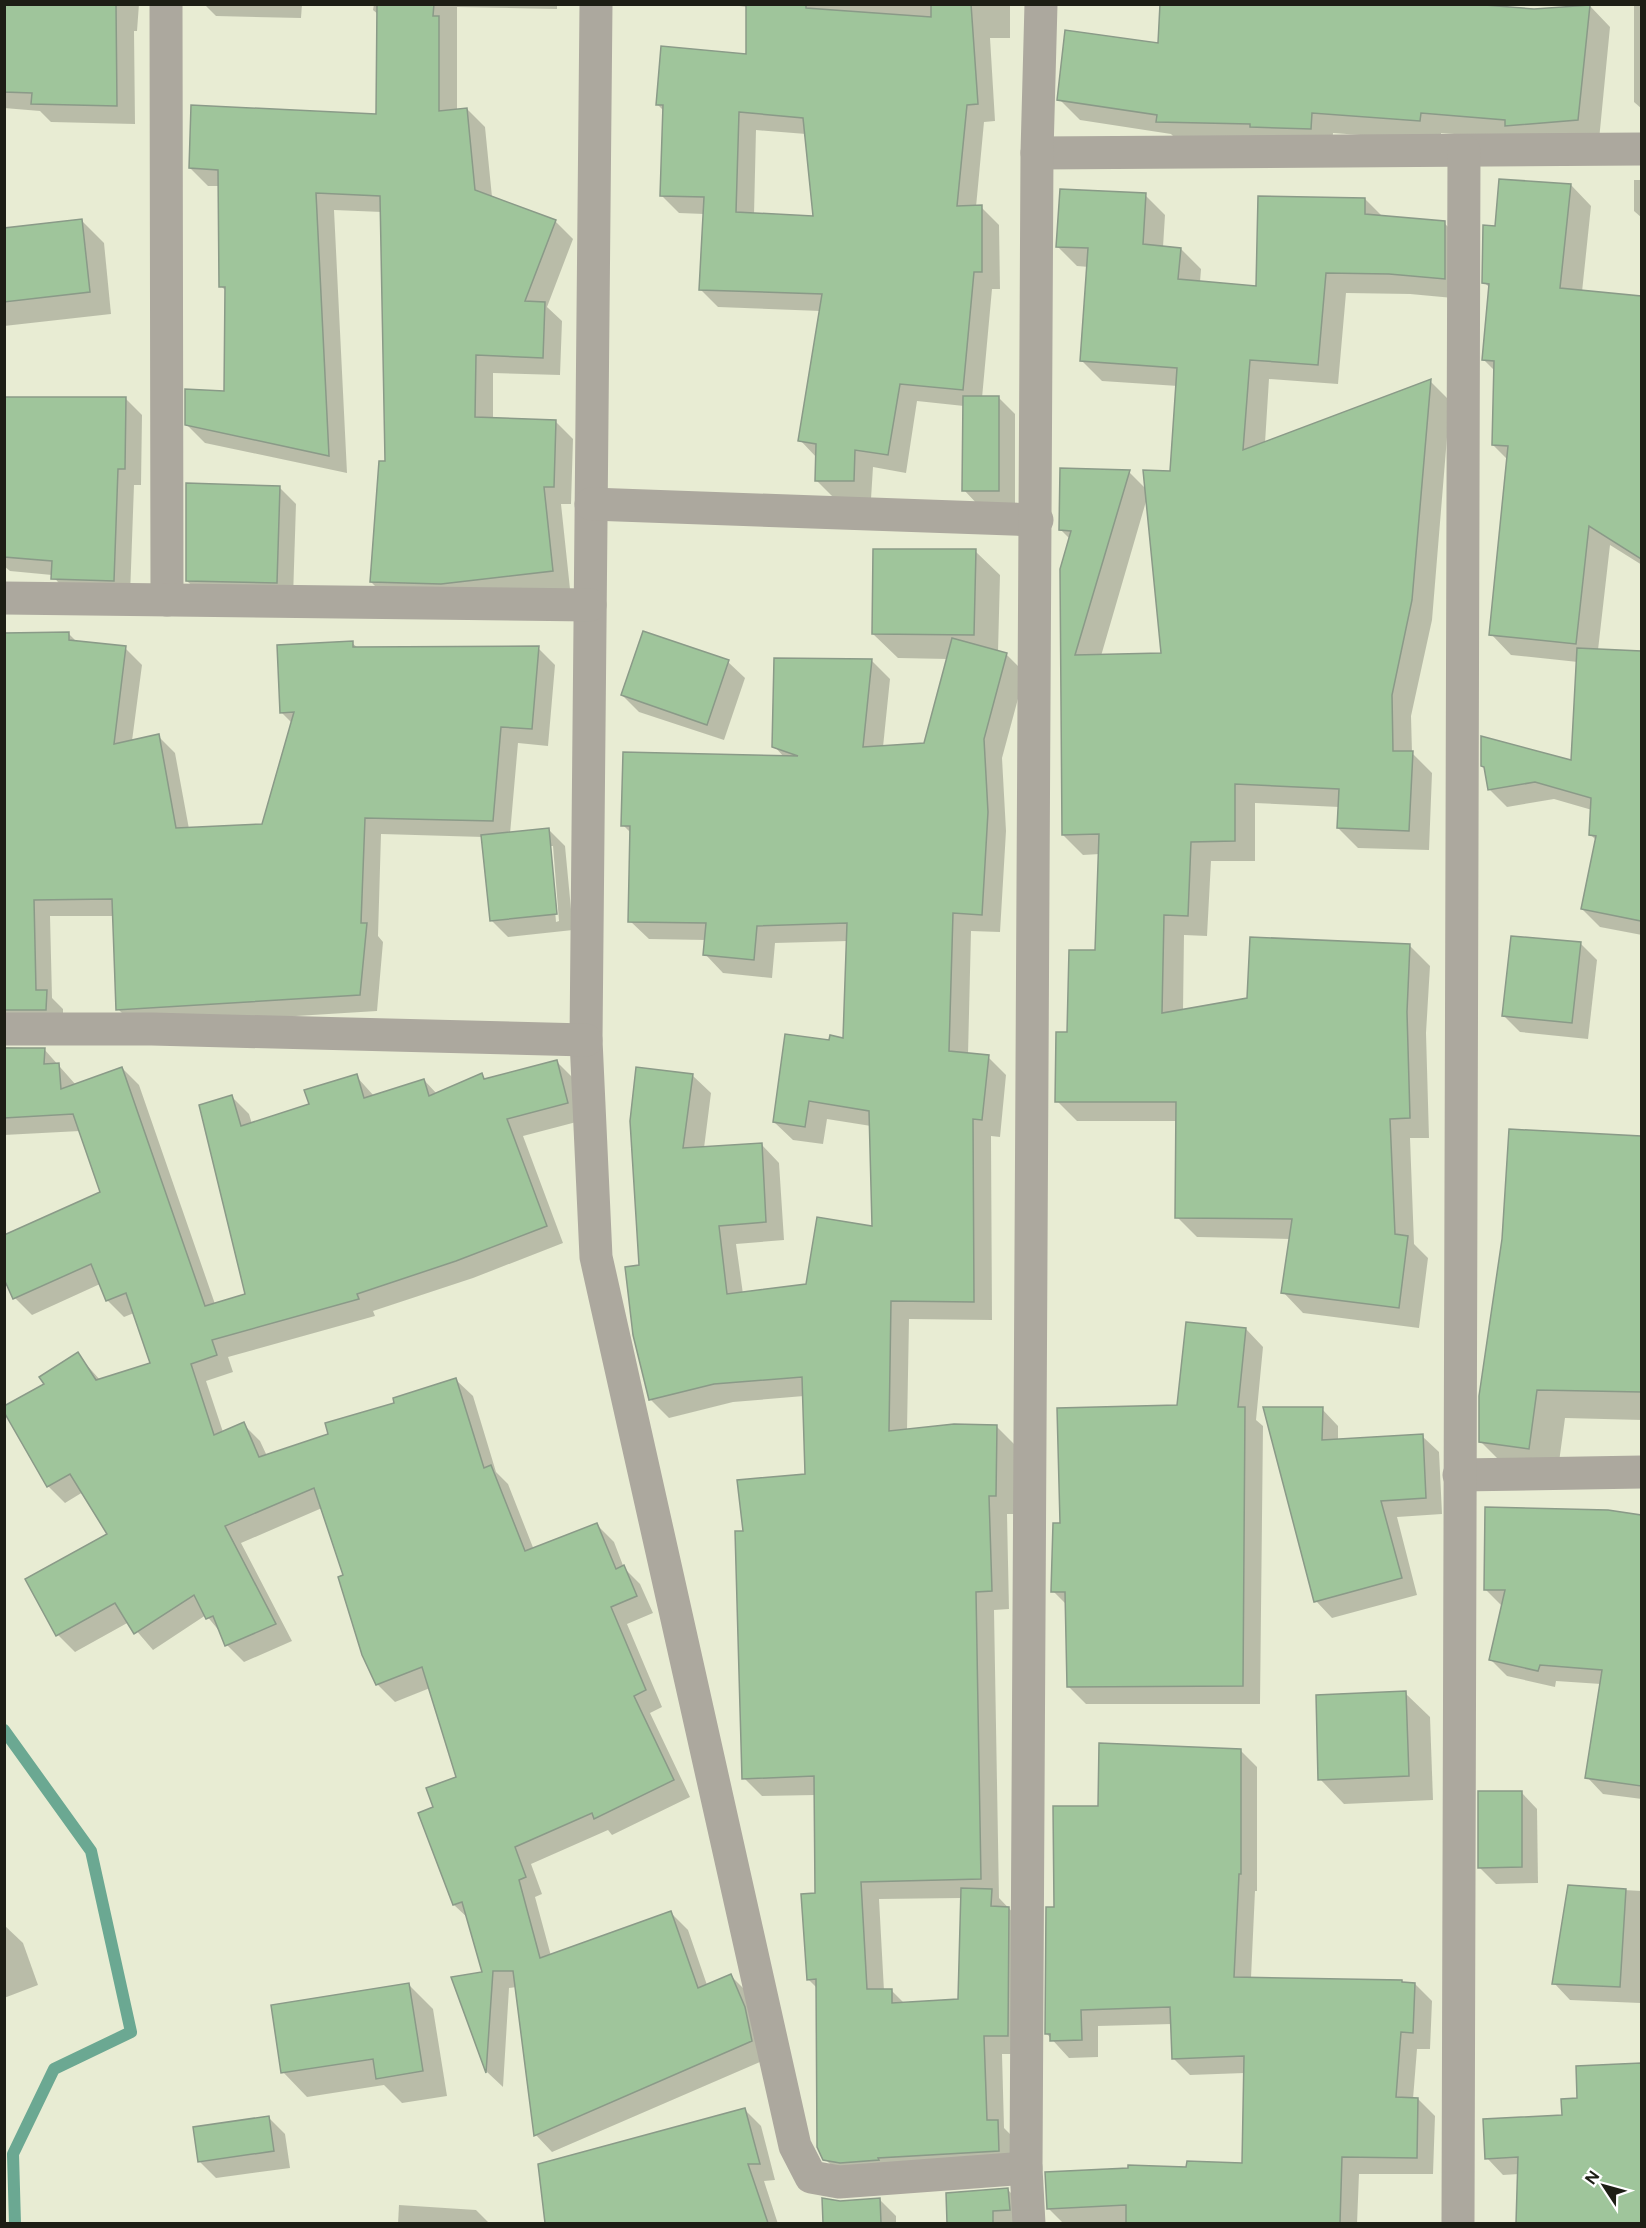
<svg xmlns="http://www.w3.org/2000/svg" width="1646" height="2228" viewBox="0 0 1646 2228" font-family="Figtree,sans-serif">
<rect width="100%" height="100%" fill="#e8ecd3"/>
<g fill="#0003" fill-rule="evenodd">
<polygon points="4,4 139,4 137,31 134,31 135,124 51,122 40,111 4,108"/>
<polygon points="204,4 302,4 301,18 216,16"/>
<polygon points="374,4 557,4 557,9 457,7 457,110 467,109 485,127 492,197 555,221 573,239 547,307 562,321 560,375 493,373 493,419 555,421 573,439 571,504 561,504 570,589 389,600 371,582 386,462 382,212 334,210 347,473 205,443 187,425 225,393 227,292 221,286 220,186 208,186 190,168 378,116 379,15 373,10"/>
<path d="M 722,4 L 1010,4 L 1010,38 L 990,38 L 995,121 L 984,122 L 976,207 L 981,207 L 999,225 L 1000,289 L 992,289 L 982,398 L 999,398 L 1015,414 L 1015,507 L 980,507 L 964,490 L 964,406 L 917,401 L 906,473 L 873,467 L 871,499 L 834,498 L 816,480 L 817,458 L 800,440 L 821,311 L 718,307 L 700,289 L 704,214 L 679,213 L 661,195 L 664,111 L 657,104 L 747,55 L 748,7 ZM 756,130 L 806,134 L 814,218 L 754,215 Z"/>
<polygon points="1634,4 1642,4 1642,109 1634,102"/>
<polygon points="1590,6 1610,27 1599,140 1520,139 1441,133 1441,141 1333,133 1332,149 1179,142 1171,134 1080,120 1059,99 1534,11"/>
<polygon points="1634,180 1642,180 1642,218 1634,211"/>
<polygon points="1571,185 1591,206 1582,292 1642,297 1642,487 1638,487 1642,489 1642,565 1610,545 1598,650 1642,652 1642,935 1600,927 1582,909 1596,840 1591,835 1592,810 1554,799 1507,807 1489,789 1486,769 1482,766 1573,761 1578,662 1511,655 1491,634 1508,460 1493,445 1495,371 1484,360 1490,288 1484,282 1496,227"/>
<path d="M 1145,195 L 1165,215 L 1163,247 L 1181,249 L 1201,269 L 1200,282 L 1258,287 L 1365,199 L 1383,217 L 1444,223 L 1465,243 L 1464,299 L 1410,294 L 1346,293 L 1338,384 L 1269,379 L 1265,443 L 1430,381 L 1450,401 L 1432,620 L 1411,716 L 1412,753 L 1432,773 L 1429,850 L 1358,848 L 1338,828 L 1339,807 L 1255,803 L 1255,861 L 1211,861 L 1207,936 L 1184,935 L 1183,1011 L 1249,999 L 1410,946 L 1430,966 L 1426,1033 L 1429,1138 L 1410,1138 L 1414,1244 L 1428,1258 L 1419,1328 L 1303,1313 L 1283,1292 L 1290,1239 L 1197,1237 L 1177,1217 L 1178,1121 L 1077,1121 L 1057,1101 L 1068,1033 L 1096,952 L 1100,854 L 1083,855 L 1063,835 L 1070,539 L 1061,530 L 1129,472 L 1146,489 L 1171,473 L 1178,386 L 1102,381 L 1082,361 L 1089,267 L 1077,266 L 1057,246 ZM 1147,498 L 1163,655 L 1101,656 Z"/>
<polygon points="81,220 104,243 111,314 4,326 4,229"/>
<polygon points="125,398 142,415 141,485 134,485 130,596 69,595 52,575 10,571 4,566 4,399"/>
<polygon points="279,487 296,504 293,598 204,597 187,581"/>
<path d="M 975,551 L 1000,575 L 998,652 L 1007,655 L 1025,673 L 1002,758 L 1006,831 L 1000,932 L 971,931 L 968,1055 L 988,1057 L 1006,1075 L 1000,1137 L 991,1136 L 992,1320 L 909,1319 L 907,1430 L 996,1426 L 1015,1445 L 1014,1514 L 1007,1514 L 1009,1609 L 994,1610 L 999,1898 L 1027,1927 L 1026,2054 L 1002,2054 L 1004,2128 L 1016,2140 L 1017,2169 L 844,2178 L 825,2159 L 818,2147 L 817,1988 L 808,1979 L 817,1894 L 816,1795 L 762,1796 L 744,1778 L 744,1532 L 807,1475 L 804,1396 L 733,1402 L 669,1418 L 650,1399 L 641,1266 L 692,1075 L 711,1093 L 704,1148 L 761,1144 L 779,1163 L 784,1240 L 736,1244 L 743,1294 L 807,1285 L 873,1227 L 871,1126 L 827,1119 L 823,1144 L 793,1140 L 774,1122 L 830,1042 L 845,1039 L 848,941 L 775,943 L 772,978 L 723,973 L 705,954 L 706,940 L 649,939 L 630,921 L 632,834 L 623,825 L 784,757 L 774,746 L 775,659 L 872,661 L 890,679 L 883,747 L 925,744 L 948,659 L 898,658 L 873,634 ZM 962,1898 L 960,2000 L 905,2004 L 892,1991 L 884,1991 L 879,1899 Z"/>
<path d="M 69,634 L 78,643 L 125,648 L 142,665 L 132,741 L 158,736 L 175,753 L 189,829 L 263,826 L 292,723 L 281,712 L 352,643 L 358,648 L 538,648 L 555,665 L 548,746 L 518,743 L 510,834 L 549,830 L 565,846 L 573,930 L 508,937 L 491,920 L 483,837 L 381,834 L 378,936 L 383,942 L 377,1011 L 135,1026 L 118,1009 L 114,916 L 50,916 L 52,998 L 63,1009 L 63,1027 L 4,1037 L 4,635 ZM 550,846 L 553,846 L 559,921 L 556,922 Z"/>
<polygon points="728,662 745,678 724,740 639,712 622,695"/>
<polygon points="1580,943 1597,960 1588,1039 1520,1032 1504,1016"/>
<polygon points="4,1047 44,1049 76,1085 122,1068 139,1085 215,1304 247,1295 232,1097 249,1114 252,1124 310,1105 356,1076 374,1096 424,1080 437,1094 481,1075 487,1080 557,1062 574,1079 584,1120 523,1136 563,1243 473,1278 373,1311 375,1316 228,1357 233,1372 206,1381 223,1432 243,1424 260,1441 267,1456 330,1435 456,1380 473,1396 496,1472 508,1484 534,1550 597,1525 614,1542 624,1568 640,1584 653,1613 627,1624 662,1707 650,1713 690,1797 612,1835 608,1830 531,1864 542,1894 535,1897 551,1956 671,1913 688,1930 707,1985 730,1975 747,1992 769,2058 552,2152 536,2135 517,1987 509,1988 503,2087 487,2072 453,1978 484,1973 469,1919 454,1905 420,1814 435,1808 458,1778 430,1688 395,1702 378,1685 363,1654 345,1576 322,1508 241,1543 292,1641 244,1662 227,1645 221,1633 206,1615 153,1650 129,1622 75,1652 58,1635 109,1535 83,1492 65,1503 48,1486 46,1384 77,1354 100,1380 152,1364 134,1313 124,1317 107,1300 100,1284 32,1315 15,1298 101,1193 80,1131 4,1135"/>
<polygon points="1510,1130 1642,1137 1642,1420 1565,1418 1557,1477 1509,1470 1481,1442 1504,1239"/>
<polygon points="1246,1329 1263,1347 1256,1420 1263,1426 1260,1704 1086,1704 1068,1686 1067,1605 1053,1591 1061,1525 1178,1407"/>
<polygon points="1322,1409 1338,1426 1338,1440 1422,1436 1439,1452 1442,1514 1397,1517 1417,1595 1332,1618 1316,1601"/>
<polygon points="1608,1511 1642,1516 1642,1799 1603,1794 1587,1777 1601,1684 1556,1681 1555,1687 1507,1676 1491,1660 1502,1606 1485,1589"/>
<polygon points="1405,1693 1430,1717 1433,1800 1344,1804 1320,1779"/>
<polygon points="1240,1750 1257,1767 1257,1891 1255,1891 1251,1978 1401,1981 1415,1984 1432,2001 1430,2049 1417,2049 1413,2099 1418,2099 1435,2116 1433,2174 1359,2174 1357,2224 1064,2224 1048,2208 1188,2168 1243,2164 1245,2073 1190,2075 1173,2058 1172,2024 1098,2026 1098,2057 1069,2058 1047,2034 1056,1909 1100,1807"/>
<polygon points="1521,1792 1537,1809 1538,1883 1496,1884 1479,1867"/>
<polygon points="1569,1887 1642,1891 1642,2040 1640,2003 1570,2000 1554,1983"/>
<polygon points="4,1925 23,1943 38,1985 4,1998"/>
<polygon points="409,1985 433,2009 447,2096 402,2103 384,2085 307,2097 283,2072"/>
<polygon points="1642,2065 1642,2224 1518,2224 1519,2174 1503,2175 1487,2158 1563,2117 1578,2100 1577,2067"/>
<polygon points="744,2109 761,2126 775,2180 764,2181 778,2224 547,2224 539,2165"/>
<polygon points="269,2118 285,2134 290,2168 216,2178 199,2161"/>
<polygon points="1008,2190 1024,2206 1025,2224 948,2224 948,2194"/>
<polygon points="879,2199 896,2216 896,2224 824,2224 823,2200 840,2202"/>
<polygon points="399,2205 476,2210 490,2224 398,2224"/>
</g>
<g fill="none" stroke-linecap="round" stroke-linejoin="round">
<polyline stroke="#6ba892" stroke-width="12" points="4,1730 91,1851 131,2032 54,2069 13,2154 15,2224"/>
</g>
<g fill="#9fc59b" stroke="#8a9a88" stroke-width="1.5" fill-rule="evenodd">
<polygon points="4,4 116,4 117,106 31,104 32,93 4,92"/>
<polygon points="377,4 434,4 433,16 439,16 439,111 467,108 475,190 556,220 525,301 545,302 543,358 476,355 475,417 556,420 554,487 544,487 553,571 441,584 370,582 379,461 385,461 380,196 316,193 329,456 185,425 185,389 224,391 225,287 219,287 218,170 189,168 191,105 376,114"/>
<path d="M 746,4 L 806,4 L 806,8 L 931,17 L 931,4 L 971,4 L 978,104 L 967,105 L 957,206 L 982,205 L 982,272 L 974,272 L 963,390 L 900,384 L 888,455 L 855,450 L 854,481 L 815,481 L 816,444 L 798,441 L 822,294 L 699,290 L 704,197 L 660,196 L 663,105 L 656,105 L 661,46 L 746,54 ZM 739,112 L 803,118 L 813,216 L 736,212 Z"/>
<polygon points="1160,4 1472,4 1534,9 1590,5 1578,120 1505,126 1505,120 1421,113 1420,121 1312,113 1311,129 1250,127 1250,124 1156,122 1157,115 1057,100 1065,30 1158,43"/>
<polygon points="1499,179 1571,184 1560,288 1641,296 1641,559 1589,526 1576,644 1489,635 1508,446 1492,445 1494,361 1482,360 1489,284 1482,283 1483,225 1495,226"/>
<polygon points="1060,189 1146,193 1143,244 1181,248 1178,279 1256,286 1258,196 1365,198 1365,214 1445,221 1445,279 1389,274 1326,273 1318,365 1250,360 1243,450 1431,379 1412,600 1392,695 1393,751 1413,751 1409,831 1337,828 1339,789 1235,784 1235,841 1191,842 1188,916 1164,915 1162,1013 1247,998 1250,937 1410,944 1407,1012 1410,1118 1390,1119 1395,1234 1408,1236 1399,1308 1281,1293 1292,1219 1175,1218 1176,1102 1055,1102 1056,1032 1067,1032 1069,950 1095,950 1099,834 1062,835 1060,569 1071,531 1059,530 1060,468 1130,470 1075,655 1161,653 1143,470 1170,471 1177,368 1080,361 1088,248 1056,247"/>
<polygon points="82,219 90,292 4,302 4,228"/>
<polygon points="963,396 999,396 999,491 962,491"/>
<polygon points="4,397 126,397 125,469 118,469 114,581 51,579 52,561 4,557"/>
<polygon points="186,483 280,486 277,583 186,581"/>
<polygon points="873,549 976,549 974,635 872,634"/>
<polygon points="643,631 729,660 707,725 621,695"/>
<polygon points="69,632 69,640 126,646 114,744 159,734 176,828 262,824 294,712 280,713 277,645 353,641 353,647 539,646 532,729 501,727 493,821 365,818 361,923 367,923 360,995 116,1010 112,899 34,900 36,990 47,990 46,1010 4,1010 4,633"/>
<polygon points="952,638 1007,653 984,739 988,812 982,915 953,913 949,1051 989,1055 982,1120 973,1119 974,1302 891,1301 889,1431 954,1424 997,1425 996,1496 989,1496 992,1591 976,1592 981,1879 861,1882 867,1989 892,1989 892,2003 958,1999 961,1888 992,1889 991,1906 1009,1907 1008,2036 984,2036 987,2120 998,2120 999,2151 878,2158 879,2160 840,2163 823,2160 817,2147 816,1979 807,1980 801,1894 815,1893 814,1776 742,1779 735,1531 743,1531 737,1480 805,1474 802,1377 714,1384 649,1400 633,1335 625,1267 639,1265 630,1121 636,1067 693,1074 683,1148 762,1143 766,1222 719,1226 727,1294 806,1284 817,1217 872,1226 869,1111 809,1101 805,1127 773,1122 785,1034 829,1040 830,1035 843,1038 847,923 757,926 754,960 703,955 706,923 628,922 630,826 621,826 623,752 798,756 772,747 774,658 872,659 863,747 924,743"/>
<polygon points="1577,648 1641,651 1641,921 1581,909 1596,836 1589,835 1591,798 1535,782 1488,790 1484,767 1481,766 1481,736 1571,760"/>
<polygon points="549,828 557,914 490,921 481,835"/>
<polygon points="1511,936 1581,942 1572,1023 1502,1016"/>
<polygon points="4,1048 45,1048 44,1064 59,1063 61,1089 122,1067 205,1306 245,1294 199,1105 232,1095 241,1126 309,1104 304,1090 357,1074 364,1098 424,1079 429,1096 482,1073 484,1079 557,1060 568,1103 507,1119 547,1226 456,1261 357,1294 359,1299 212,1340 217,1355 191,1364 214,1435 244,1422 259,1457 328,1434 325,1423 394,1403 393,1398 456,1378 484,1468 491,1465 525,1551 597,1523 616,1569 624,1565 637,1596 611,1607 646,1690 634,1696 674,1780 594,1819 592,1813 515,1847 526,1877 519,1880 540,1958 671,1911 698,1988 731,1974 745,2007 752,2041 534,2136 513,1971 493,1971 486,2073 451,1977 482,1972 462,1902 453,1905 418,1813 433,1807 426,1788 456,1777 422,1667 376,1685 362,1655 338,1577 343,1575 314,1488 225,1526 276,1624 225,1646 213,1616 206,1619 194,1595 134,1634 115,1603 56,1636 25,1579 107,1534 70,1474 47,1487 4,1412 4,1406 44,1384 39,1377 78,1352 96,1380 150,1363 126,1293 106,1301 91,1264 13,1299 4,1279 4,1235 100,1192 73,1114 4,1118"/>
<polygon points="1509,1129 1641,1136 1641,1392 1537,1390 1529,1449 1479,1442 1479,1396 1502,1239"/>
<polygon points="1186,1322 1246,1328 1238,1407 1245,1407 1243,1686 1067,1687 1065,1592 1051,1592 1053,1523 1060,1523 1057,1408 1177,1405"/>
<polygon points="1263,1407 1323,1407 1322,1440 1423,1434 1426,1498 1381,1501 1402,1578 1314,1602"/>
<polygon points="1485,1507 1608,1510 1641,1515 1641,1786 1585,1778 1602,1670 1540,1665 1538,1671 1489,1660 1505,1590 1484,1590"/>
<polygon points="1406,1691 1409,1776 1318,1780 1316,1695"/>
<polygon points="1099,1743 1241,1749 1241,1874 1239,1874 1234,1977 1402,1980 1402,1982 1415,1983 1413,2033 1401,2032 1396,2097 1418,2098 1417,2158 1342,2157 1340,2223 1126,2223 1126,2205 1047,2209 1045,2172 1128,2168 1128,2165 1186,2167 1187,2161 1242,2163 1244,2056 1172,2059 1170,2007 1081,2010 1082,2040 1050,2041 1050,2034 1045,2034 1046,1907 1054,1907 1053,1806 1098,1806"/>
<polygon points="1478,1791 1522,1791 1522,1867 1478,1868"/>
<polygon points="1568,1885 1626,1889 1620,1987 1552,1984"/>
<polygon points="409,1983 423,2071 376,2079 373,2059 281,2073 271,2005"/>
<polygon points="1641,2063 1641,2223 1516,2223 1518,2157 1485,2159 1483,2119 1562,2115 1561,2099 1577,2098 1576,2066"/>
<polygon points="745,2108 760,2164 748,2164 768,2223 545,2223 538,2164"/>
<polygon points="269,2116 274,2151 198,2162 193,2127"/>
<polygon points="1008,2188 1010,2210 993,2211 993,2223 947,2223 946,2193"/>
<polygon points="822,2198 840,2201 880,2198 881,2223 823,2223"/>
</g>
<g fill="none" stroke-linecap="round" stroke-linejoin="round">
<g stroke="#aca89e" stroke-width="33">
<polyline points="166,4 167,600"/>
<polyline points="596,4 586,1040 596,1257 795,2146 811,2177 839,2182 1026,2168"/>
<polyline points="1037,153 1642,149"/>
<polyline points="591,504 1037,520"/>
<polyline points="4,598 590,605"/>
<polyline points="4,1029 152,1029 586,1040"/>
<polyline points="1459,1475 1642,1472"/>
<polyline points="1029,2224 1026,2168 1037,153 1041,4"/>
<polyline points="1458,2224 1464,151"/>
</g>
</g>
<rect width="1646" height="2228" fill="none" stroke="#1d1e15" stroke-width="12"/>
<g transform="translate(1604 2186) rotate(306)" stroke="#ffffff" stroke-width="4.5" paint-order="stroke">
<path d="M0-4.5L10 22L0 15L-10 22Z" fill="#1d1e15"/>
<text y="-9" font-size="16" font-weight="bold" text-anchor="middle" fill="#1d1e15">N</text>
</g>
</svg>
